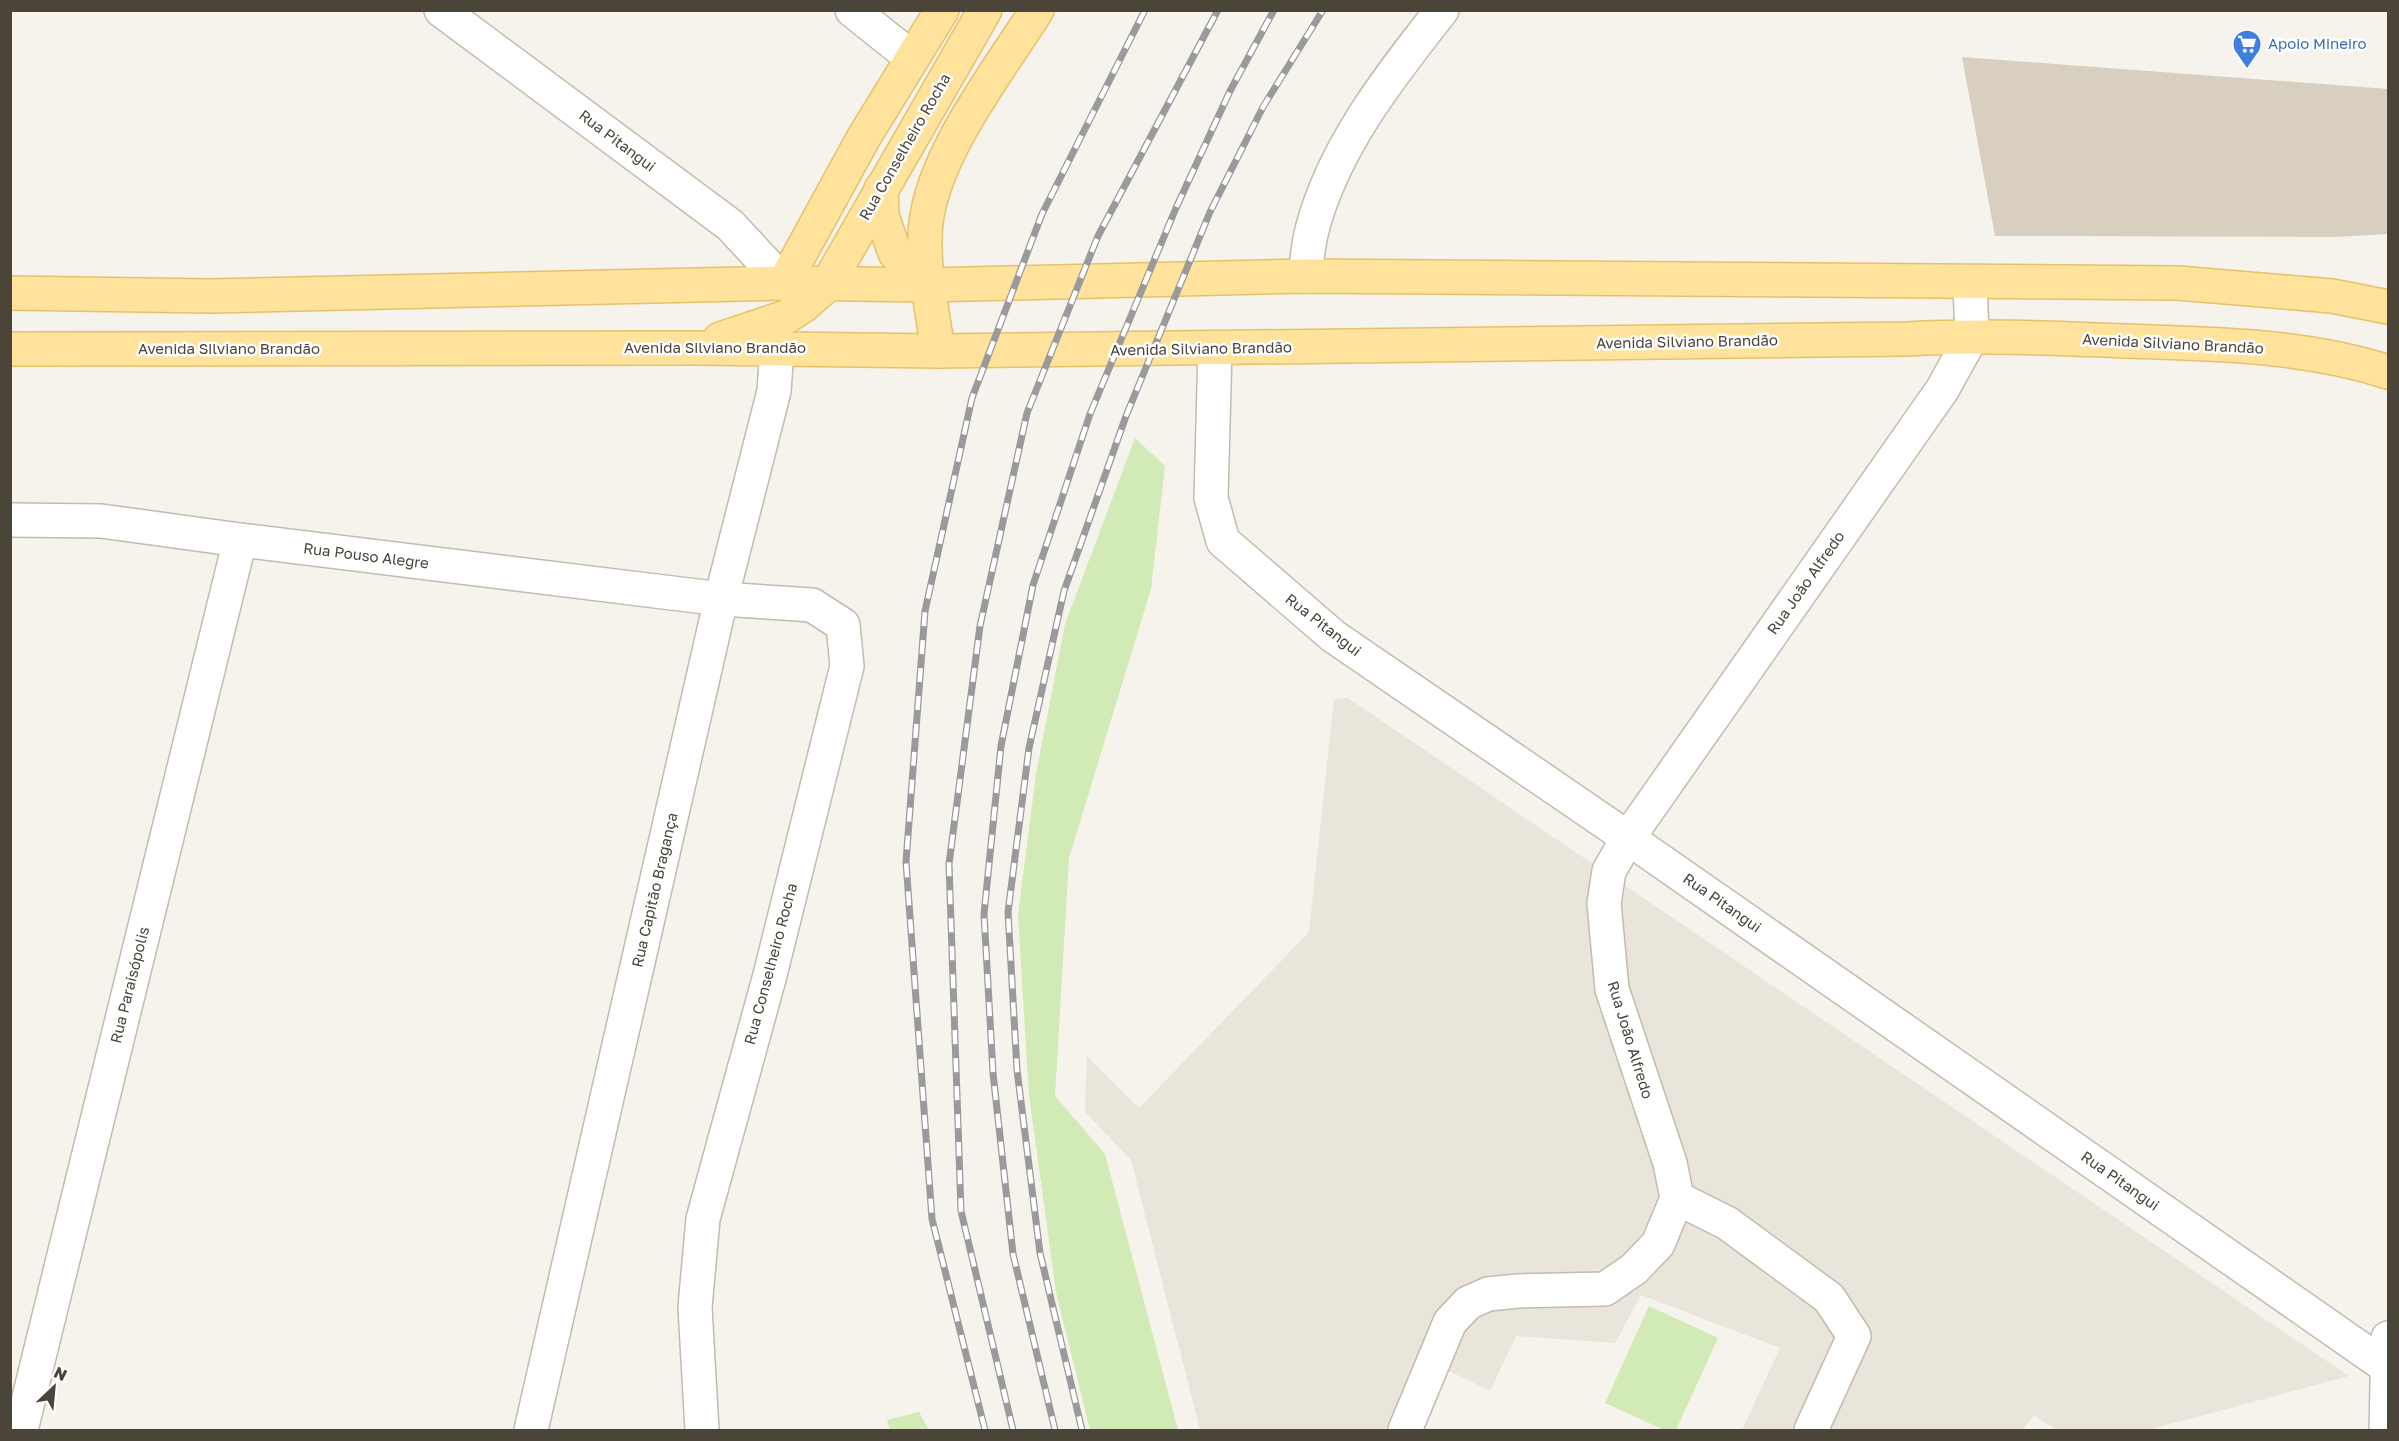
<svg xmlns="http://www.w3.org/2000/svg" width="2399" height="1441" viewBox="0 0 2399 1441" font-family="'Golos Text',sans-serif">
<rect width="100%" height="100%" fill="#f6f3ec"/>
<polygon fill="#eae5da" points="1348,698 2349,1376 2148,1430 2056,1430 2034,1415 2023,1430 1742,1430 1780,1348 1641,1295 1615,1343 1516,1336 1490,1391 1441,1367 1416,1430 1200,1430 1131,1160 1085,1112 1087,1056 1139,1108 1309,932 1334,699"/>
<g fill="#d2eab5">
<polygon points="1135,438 1165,466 1151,589 1069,858 1055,1096 1105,1154 1178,1430 1090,1430 1056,1292 1029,1095 1018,915 1036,774 1065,624"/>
<polygon points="1649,1306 1718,1338 1676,1430 1664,1430 1605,1403"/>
<polygon points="919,1412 929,1430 890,1430 887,1420"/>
</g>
<polygon fill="#d8cfc1" points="1962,57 2388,89 2388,234 2335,237 1995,236"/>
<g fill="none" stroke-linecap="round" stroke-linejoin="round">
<g stroke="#c2bbae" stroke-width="36">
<g id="minor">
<polyline points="441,10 730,225 784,283"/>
<polyline points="852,10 912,58"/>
<path d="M 1305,276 C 1307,261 1308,245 1312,230 C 1333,148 1390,76 1442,10"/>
<polyline points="1215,349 1211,498 1223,541 1333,636 1628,838 2387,1367"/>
<polyline points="10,520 101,521 240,540 721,599 812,605 843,625 847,666 770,975 703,1219 695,1307 702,1430"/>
<polyline points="1677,1198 1727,1223 1829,1298 1854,1336 1811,1430"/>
<polyline points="21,1430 240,540"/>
<polyline points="531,1430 721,599 774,391 777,349"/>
<polyline points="1405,1430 1450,1322 1468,1303 1488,1294 1518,1291 1605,1289 1634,1269 1658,1244 1677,1198 1670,1163 1612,989 1604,903 1609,871 1628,838 1942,390 1972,336 1970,283"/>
<polyline points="2386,1430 2388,1338"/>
</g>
</g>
<g stroke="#e6c16a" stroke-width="36">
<g id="major">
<polyline points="881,189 882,216 895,253 929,285"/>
<polyline points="784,283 864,137 942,10"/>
<polyline points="10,293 211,296 784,283 929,285 1305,276 2178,283 2332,296 2388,307"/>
<polyline points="720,339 786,317 803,306 827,285 985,10"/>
<path d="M 10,349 L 699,348 L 938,351 L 1907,339 C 1981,335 2053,338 2127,341 C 2215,344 2304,345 2388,372"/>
<path d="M 938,351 C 933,314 924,275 925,238 C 925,163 998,72 1037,10"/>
</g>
</g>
<use href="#minor" stroke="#fff" stroke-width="33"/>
<use href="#major" stroke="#ffe39c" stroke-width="33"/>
<g stroke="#9a9a9a" stroke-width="7">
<g id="rail">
<polyline points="985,1430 932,1219 906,862 925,611 972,398 1042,214 1145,10"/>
<polyline points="1013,1430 961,1211 949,864 980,626 1027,413 1098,236 1218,10"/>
<polyline points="1055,1430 1013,1254 993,1073 984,914 1001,746 1033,585 1090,414 1176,208 1230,91 1274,10"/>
<polyline points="1082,1430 1040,1253 1017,1070 1008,912 1029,748 1064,591 1126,416 1210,212 1263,107 1323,10"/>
</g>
</g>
<use href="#rail" stroke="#fff" stroke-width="4.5" stroke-dasharray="14" stroke-linecap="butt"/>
</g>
<defs>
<g id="supermarket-pin" transform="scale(1.5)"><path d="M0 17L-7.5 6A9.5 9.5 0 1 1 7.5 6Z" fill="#3f7fe0" stroke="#fff"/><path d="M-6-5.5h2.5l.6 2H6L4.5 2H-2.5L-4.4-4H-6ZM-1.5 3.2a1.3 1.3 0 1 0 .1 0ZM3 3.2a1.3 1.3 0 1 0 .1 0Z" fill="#fff"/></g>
</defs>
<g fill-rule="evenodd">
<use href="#supermarket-pin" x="2247" y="44"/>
</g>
<g text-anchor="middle" stroke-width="5" stroke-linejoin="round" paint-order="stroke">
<g font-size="15" fill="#366cbe" stroke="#fff" text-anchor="start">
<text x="2268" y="49">Apoio Mineiro</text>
</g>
<g font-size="15" fill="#4b4439" stroke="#fff">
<text transform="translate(617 141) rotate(37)" y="5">Rua Pitangui</text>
<text transform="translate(905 147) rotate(-60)" y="5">Rua Conselheiro Rocha</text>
<text transform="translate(1687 342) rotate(-1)" y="5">Avenida Silviano Brandão</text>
<text transform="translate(2173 344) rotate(3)" y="5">Avenida Silviano Brandão</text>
<text x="715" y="353">Avenida Silviano Brandão</text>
<text x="229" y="354">Avenida Silviano Brandão</text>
<text transform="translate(1201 349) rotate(-1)" y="5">Avenida Silviano Brandão</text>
<text transform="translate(366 556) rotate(7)" y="5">Rua Pouso Alegre</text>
<text transform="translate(1806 583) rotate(-55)" y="5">Rua João Alfredo</text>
<text transform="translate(1323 625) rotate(38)" y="5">Rua Pitangui</text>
<text transform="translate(655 890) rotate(-77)" y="5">Rua Capitão Bragança</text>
<text transform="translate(1722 903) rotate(35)" y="5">Rua Pitangui</text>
<text transform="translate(771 964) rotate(-75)" y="5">Rua Conselheiro Rocha</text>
<text transform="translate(130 985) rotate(-76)" y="5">Rua Paraisópolis</text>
<text transform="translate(1630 1040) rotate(73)" y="5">Rua João Alfredo</text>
<text transform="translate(2120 1181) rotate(35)" y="5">Rua Pitangui</text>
</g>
</g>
<rect width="2399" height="1441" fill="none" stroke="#4b4439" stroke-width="24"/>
<g transform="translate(54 1387) rotate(26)" stroke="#ffffff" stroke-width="4.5" paint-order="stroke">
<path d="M0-4.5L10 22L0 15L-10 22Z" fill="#4b4439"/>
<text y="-9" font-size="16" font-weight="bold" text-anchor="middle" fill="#4b4439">N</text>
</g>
</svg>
